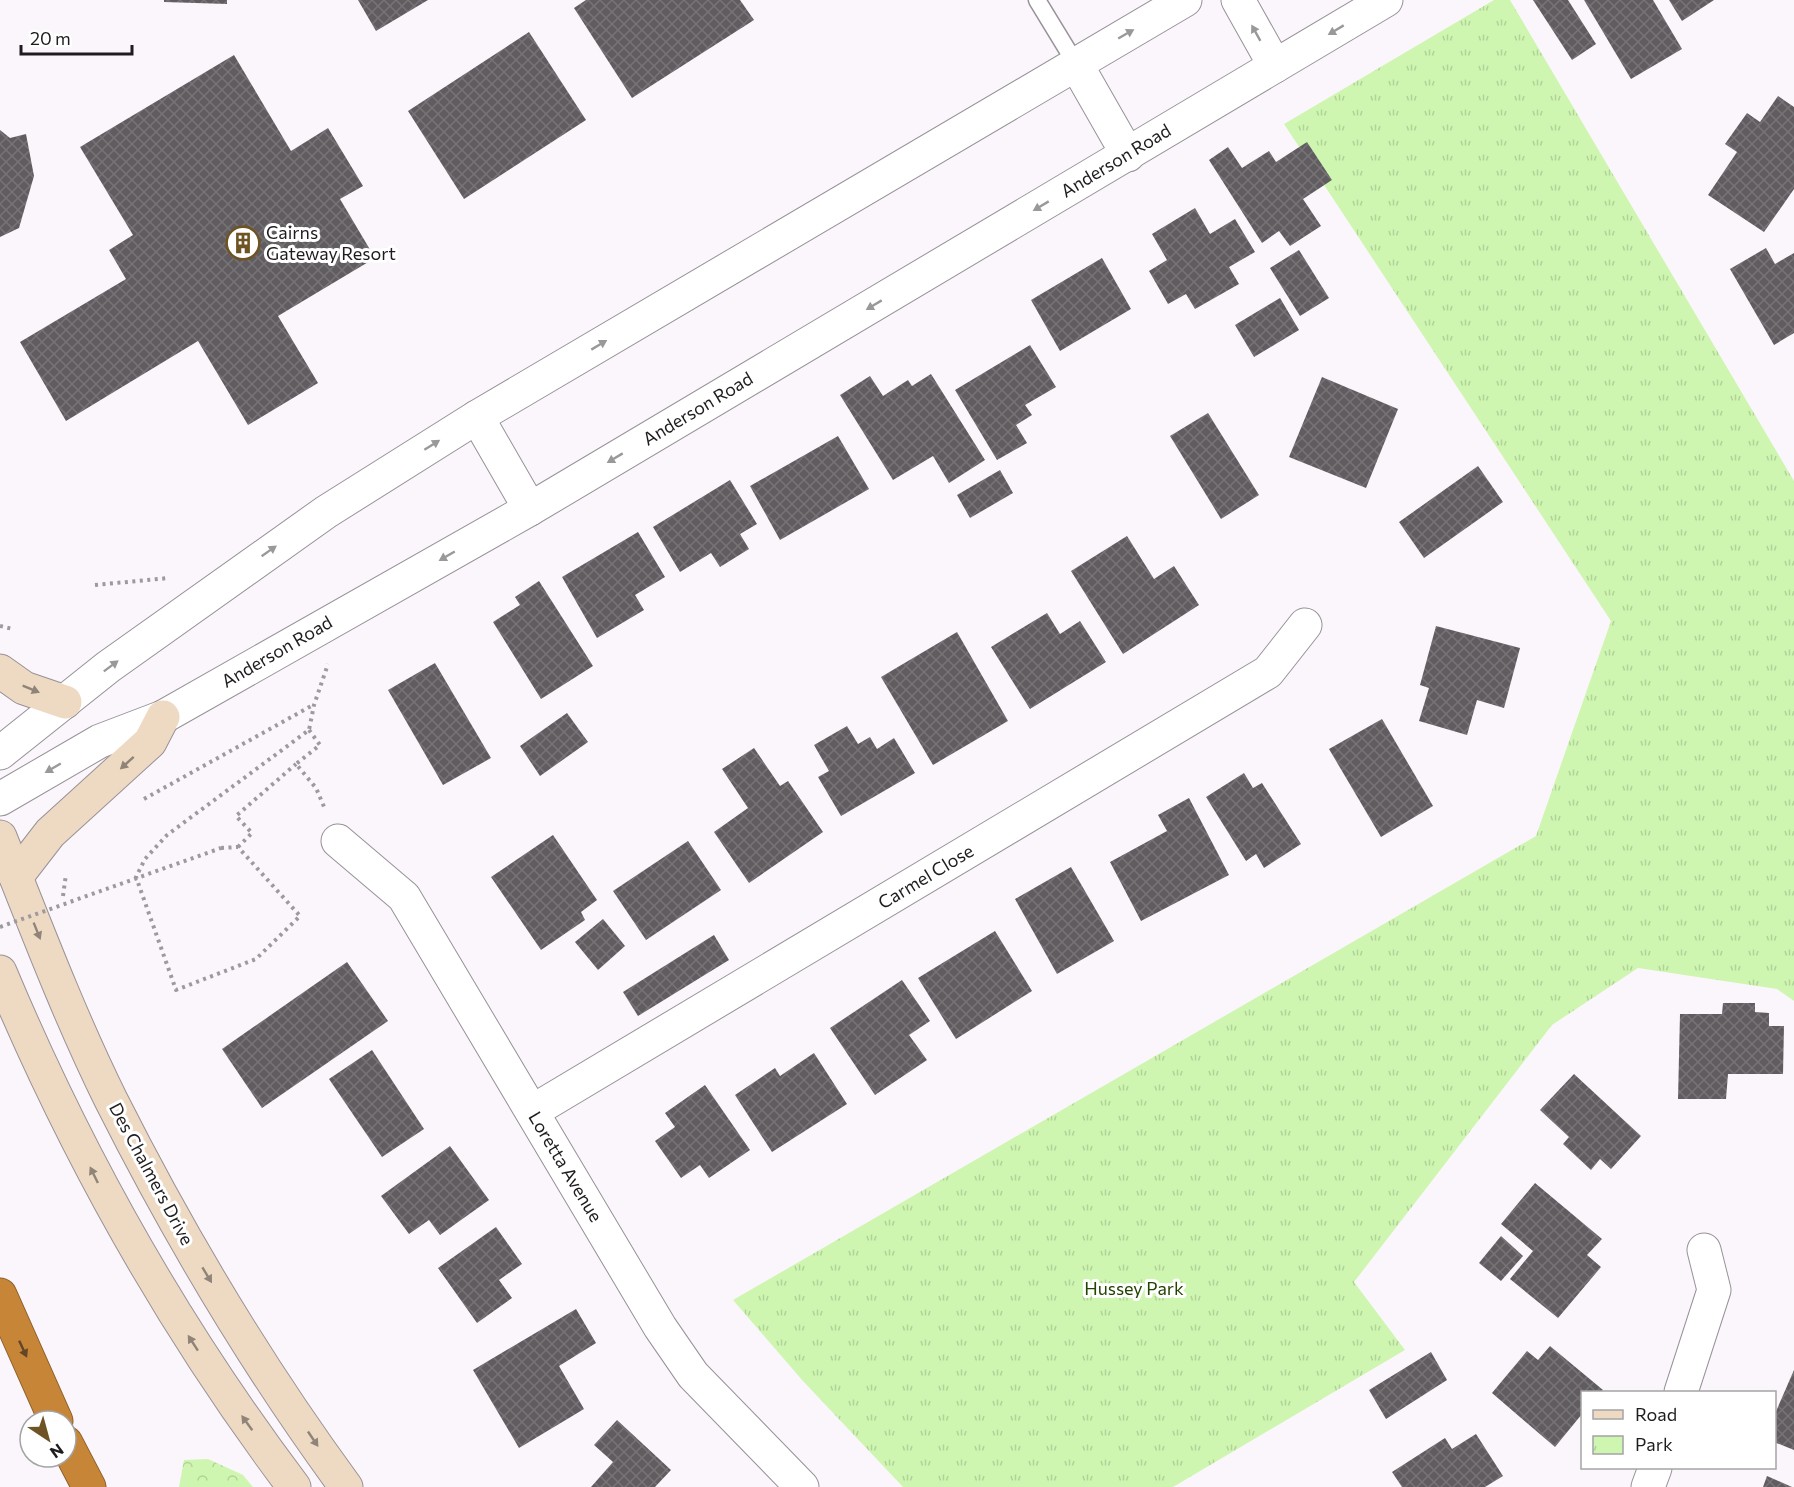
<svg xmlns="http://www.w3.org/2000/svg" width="1794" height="1487" viewBox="0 0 1794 1487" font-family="Commissioner,sans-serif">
<defs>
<pattern id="forest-crowns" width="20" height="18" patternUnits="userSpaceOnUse" patternTransform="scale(1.5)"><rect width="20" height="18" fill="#cff6b1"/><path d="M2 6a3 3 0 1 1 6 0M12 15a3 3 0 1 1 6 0" fill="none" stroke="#b1d298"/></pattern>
<pattern id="park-tufts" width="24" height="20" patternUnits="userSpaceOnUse" patternTransform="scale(1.5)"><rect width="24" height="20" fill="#cff6b1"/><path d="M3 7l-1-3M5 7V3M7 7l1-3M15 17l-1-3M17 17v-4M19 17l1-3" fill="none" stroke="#b1d298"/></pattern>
<pattern id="building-cross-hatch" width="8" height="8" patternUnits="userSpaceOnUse" patternTransform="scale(1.5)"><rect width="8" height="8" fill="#605c60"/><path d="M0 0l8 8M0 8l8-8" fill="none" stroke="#777477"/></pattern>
</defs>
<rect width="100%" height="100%" fill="#fbf6fb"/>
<polygon fill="url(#forest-crowns)" points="208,1459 243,1475 253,1487 179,1487 184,1460"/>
<polygon fill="url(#park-tufts)" points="1494,0 1510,0 1794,481 1794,1001 1777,989 1638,968 1552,1025 1354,1282 1405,1350 1173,1487 903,1487 802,1380 733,1300 1536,836 1611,621 1284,124"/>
<g fill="url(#building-cross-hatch)">
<polygon points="164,0 227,0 227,4 164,2"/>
<polygon points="358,0 428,0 376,31"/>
<polygon points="586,0 740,0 754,20 632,98 574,8"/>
<polygon points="1533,0 1568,0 1596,44 1572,60"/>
<polygon points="1584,0 1653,0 1682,49 1631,79"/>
<polygon points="1669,0 1714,0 1682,21"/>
<polygon points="529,32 586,120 464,199 408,111"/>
<polygon points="234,55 291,151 328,128 363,186 340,199 375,258 278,316 318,383 248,425 198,341 66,421 20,342 126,279 109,250 133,235 80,147"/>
<polygon points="1778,96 1794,107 1794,189 1764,232 1708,195 1737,152 1725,144 1747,113 1760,122"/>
<polygon points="0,130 10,138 26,134 34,176 19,228 0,237"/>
<polygon points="1307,142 1332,180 1303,199 1321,226 1290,246 1279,231 1262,243 1209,160 1228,147 1242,168 1269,151 1276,162"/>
<polygon points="1195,208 1210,234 1235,219 1255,252 1229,267 1239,284 1195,309 1186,294 1168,304 1149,271 1167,260 1152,234"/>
<polygon points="1766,248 1775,264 1794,253 1794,333 1774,345 1730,269"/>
<polygon points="1299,250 1329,298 1300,316 1270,268"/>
<polygon points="1102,258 1131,309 1060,351 1031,300"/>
<polygon points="1280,298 1299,330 1254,357 1235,325"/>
<polygon points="1030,345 1056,387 1025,405 1032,415 1016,425 1027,443 997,460 955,390"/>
<polygon points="931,374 985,460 949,483 933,456 893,480 840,395 870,376 883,396 908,380 912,386"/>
<polygon points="1322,377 1398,409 1366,488 1289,457"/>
<polygon points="1208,413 1259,495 1221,519 1170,436"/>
<polygon points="838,436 869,489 780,540 750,486"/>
<polygon points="1478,466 1503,502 1424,558 1399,522"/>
<polygon points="1000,470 1013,493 970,518 957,495"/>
<polygon points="730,480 757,524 740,534 749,549 720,567 711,553 680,572 653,527"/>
<polygon points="638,532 665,577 635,595 644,610 597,638 562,577"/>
<polygon points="1127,536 1154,579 1174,566 1199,605 1123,654 1071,571"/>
<polygon points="539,581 593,666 541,699 493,622 520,605 515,597"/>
<polygon points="1047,613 1060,634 1080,621 1106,662 1030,709 991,647"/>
<polygon points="1436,626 1520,648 1504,708 1477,700 1467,735 1419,721 1429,688 1420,685"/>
<polygon points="957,632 1008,721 933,765 881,677"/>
<polygon points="435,663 491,758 443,785 388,690"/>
<polygon points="567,713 588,742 540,776 520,746"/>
<polygon points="1382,719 1433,806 1381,837 1329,749"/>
<polygon points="847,726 858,744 870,737 877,749 894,738 915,773 841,816 818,777 829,771 814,745"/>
<polygon points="754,748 780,786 788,781 823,832 749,883 714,832 748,808 722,769"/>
<polygon points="1244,773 1253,788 1262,783 1301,844 1264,868 1256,854 1246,861 1206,797"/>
<polygon points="1189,798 1229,875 1141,921 1110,862 1167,831 1158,815"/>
<polygon points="553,835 597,900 581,912 585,920 541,950 491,877"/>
<polygon points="688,841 721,890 646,940 613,891"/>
<polygon points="1071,867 1114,941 1057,974 1015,899"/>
<polygon points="603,919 625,946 598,970 575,942"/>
<polygon points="995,931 1032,991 956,1039 918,978"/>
<polygon points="714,935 729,960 638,1016 623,992"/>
<polygon points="347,962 388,1021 262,1108 222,1049"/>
<polygon points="902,980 930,1021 909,1035 927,1060 875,1095 830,1028"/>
<polygon points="1723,1003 1755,1003 1755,1012 1769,1013 1769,1026 1784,1026 1783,1074 1728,1074 1726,1099 1678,1099 1680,1014 1722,1014"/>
<polygon points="372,1050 424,1129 382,1157 329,1079"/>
<polygon points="814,1053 847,1104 772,1152 735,1095 775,1068 780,1076"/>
<polygon points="1574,1074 1641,1136 1611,1169 1600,1159 1591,1170 1563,1144 1569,1137 1540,1110"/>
<polygon points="705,1085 750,1150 709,1178 700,1165 681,1178 655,1141 675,1127 665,1113"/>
<polygon points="450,1146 489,1200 440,1235 429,1220 409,1234 381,1196"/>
<polygon points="1535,1183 1602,1239 1587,1255 1601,1267 1558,1318 1510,1279 1533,1251 1501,1224"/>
<polygon points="496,1227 522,1264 499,1280 512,1298 477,1323 438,1268"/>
<polygon points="1501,1236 1523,1256 1501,1281 1479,1263"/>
<polygon points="576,1309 596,1343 559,1366 584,1409 519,1448 473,1370"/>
<polygon points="1550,1346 1603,1390 1601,1392 1582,1392 1582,1414 1555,1447 1492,1393 1527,1351 1538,1360"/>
<polygon points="1431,1352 1447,1380 1386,1419 1369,1390"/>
<polygon points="1794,1370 1794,1450 1774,1442 1774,1416"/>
<polygon points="617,1420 671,1470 655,1487 591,1487 613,1462 594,1445"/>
<polygon points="1476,1434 1503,1476 1485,1487 1402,1487 1392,1472 1445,1438 1452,1449"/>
<polygon points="1767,1476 1792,1487 1763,1487"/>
</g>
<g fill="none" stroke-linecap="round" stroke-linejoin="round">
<g stroke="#979297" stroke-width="19">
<polyline id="service" points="1037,0 1076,64"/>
</g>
<g stroke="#979297" stroke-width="35">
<g id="minor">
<polyline points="338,841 404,897 660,1327 693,1375 802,1487"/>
<polyline points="533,1111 1268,672 1305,625"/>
<polyline points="1681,1392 1714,1290 1704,1250"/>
<polyline points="1648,1487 1655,1468"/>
</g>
</g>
<g stroke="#979297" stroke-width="35">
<g id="tertiary">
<polyline points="1238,0 1275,66"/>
<polyline points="1076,64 1128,155"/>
<polyline points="477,417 530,509"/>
<polyline points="0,753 108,667 326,512 477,417 1185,0"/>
<polyline points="0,799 100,741 163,717 530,509 1386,0"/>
</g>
</g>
<g stroke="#979297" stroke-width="35">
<g id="secondary">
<polyline points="0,671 24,688 65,702"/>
<path d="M 0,837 C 35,925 69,1015 111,1100 C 179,1235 257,1366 346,1487"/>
<polyline points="16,877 50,833 150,742 163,717"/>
<path d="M 0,972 C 77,1156 174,1328 294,1487"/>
</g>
</g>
<g stroke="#8c602e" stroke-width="35">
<g id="motorway">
<polyline points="0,1295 56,1421"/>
<polyline points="66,1443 89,1487"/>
</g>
</g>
<g stroke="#9d999d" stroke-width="4" stroke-dasharray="3 4.5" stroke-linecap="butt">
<polyline points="95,585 169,578"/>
<polyline points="0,626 13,629"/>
<polyline points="309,730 320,745 296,764 316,788 325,809"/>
<polyline points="144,799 313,705"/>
<polyline points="238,847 252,833 236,816 296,764"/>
<polyline points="221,848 238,847 300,916 256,959 176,990 136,877 145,859 167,835 309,730 314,705 328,664"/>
<polyline points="63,896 66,874"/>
</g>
<use href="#service" stroke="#fff" stroke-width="16"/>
<use href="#minor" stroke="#fff" stroke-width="33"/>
<use href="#tertiary" stroke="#fff" stroke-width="33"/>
<use href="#secondary" stroke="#eedac3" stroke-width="33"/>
<use href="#motorway" stroke="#c78537" stroke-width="33"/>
<polyline stroke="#9d999d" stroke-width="4" stroke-dasharray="3 4.5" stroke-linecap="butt" points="0,927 221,848"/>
</g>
<defs><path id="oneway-solid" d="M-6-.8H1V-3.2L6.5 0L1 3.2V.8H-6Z" transform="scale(1.5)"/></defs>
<g fill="#9a999a">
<use href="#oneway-solid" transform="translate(1336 30) rotate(149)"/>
<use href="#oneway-solid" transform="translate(1256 33) rotate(-119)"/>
<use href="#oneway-solid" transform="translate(1126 34) rotate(-30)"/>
<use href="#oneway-solid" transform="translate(1041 206) rotate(149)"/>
<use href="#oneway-solid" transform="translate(874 305) rotate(149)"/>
<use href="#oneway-solid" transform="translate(599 345) rotate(-31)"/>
<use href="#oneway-solid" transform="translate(432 445) rotate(-32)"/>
<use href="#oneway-solid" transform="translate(615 458) rotate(149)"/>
<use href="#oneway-solid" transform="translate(269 551) rotate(-35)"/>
<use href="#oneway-solid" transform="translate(447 556) rotate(150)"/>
<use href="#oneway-solid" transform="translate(111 666) rotate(-37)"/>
<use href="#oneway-solid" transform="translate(53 768) rotate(150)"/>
</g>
<g fill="#908479">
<use href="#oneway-solid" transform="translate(31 689) rotate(22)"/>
<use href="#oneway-solid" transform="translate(127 763) rotate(138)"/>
<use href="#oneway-solid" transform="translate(37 931) rotate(68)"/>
<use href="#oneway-solid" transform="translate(94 1175) rotate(-116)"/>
<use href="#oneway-solid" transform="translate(207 1275) rotate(59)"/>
<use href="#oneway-solid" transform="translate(193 1343) rotate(-123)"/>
<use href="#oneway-solid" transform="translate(247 1423) rotate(-126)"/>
<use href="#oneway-solid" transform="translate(313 1439) rotate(56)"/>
</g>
<use fill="#624628" href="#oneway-solid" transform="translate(23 1349) rotate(65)"/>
<defs>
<g id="building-ring" transform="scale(1.725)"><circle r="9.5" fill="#fff" stroke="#6e5325" stroke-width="1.5"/><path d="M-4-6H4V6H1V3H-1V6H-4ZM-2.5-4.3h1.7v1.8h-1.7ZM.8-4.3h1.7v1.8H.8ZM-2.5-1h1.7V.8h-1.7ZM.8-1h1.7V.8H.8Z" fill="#6e5325"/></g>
</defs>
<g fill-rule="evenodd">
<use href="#building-ring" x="243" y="243"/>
</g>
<g text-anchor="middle" stroke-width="6" stroke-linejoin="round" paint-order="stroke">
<g font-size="18" fill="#1e1c1e" stroke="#fff">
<text transform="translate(1116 161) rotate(-31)" y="6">Anderson Road</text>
<text transform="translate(698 409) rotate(-31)" y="6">Anderson Road</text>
<text transform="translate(277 652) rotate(-30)" y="6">Anderson Road</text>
<text transform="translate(926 877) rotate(-31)" y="6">Carmel Close</text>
<text transform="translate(565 1167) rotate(59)" y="6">Loretta Avenue</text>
<text transform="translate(151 1174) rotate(62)" y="6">Des Chalmers Drive</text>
</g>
<g font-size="18" fill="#1e1c1e" stroke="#fff" text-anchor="start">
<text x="266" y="239">Cairns<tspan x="266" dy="21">Gateway Resort</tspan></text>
</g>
<g font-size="18" fill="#244200" stroke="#fff">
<text x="1134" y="1295">Hussey Park</text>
</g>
</g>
<rect x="1581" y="1391" width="195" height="78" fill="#ffffff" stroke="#a5a4a5" stroke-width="1.5"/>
<rect x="1593" y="1410" width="30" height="9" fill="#eedac3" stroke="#a5a4a5" stroke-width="1.5"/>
<text x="1635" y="1421" font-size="18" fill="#1e1c1e">Road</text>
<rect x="1593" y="1436" width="30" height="18" fill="url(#park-tufts)" stroke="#a5a4a5" stroke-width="1.5"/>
<text x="1635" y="1451" font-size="18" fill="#1e1c1e">Park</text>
<g transform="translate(48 1439) rotate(144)"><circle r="28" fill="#ffffff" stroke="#a5a4a5" stroke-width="1.5"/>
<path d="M0-4.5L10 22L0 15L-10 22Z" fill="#6e5325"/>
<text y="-9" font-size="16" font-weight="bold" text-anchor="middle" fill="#1e1c1e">N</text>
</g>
<path d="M21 45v9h111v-9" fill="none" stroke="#1e1c1e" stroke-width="3"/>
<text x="30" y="45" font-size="18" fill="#1e1c1e" stroke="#ffffff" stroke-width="4.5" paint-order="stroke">20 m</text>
</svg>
